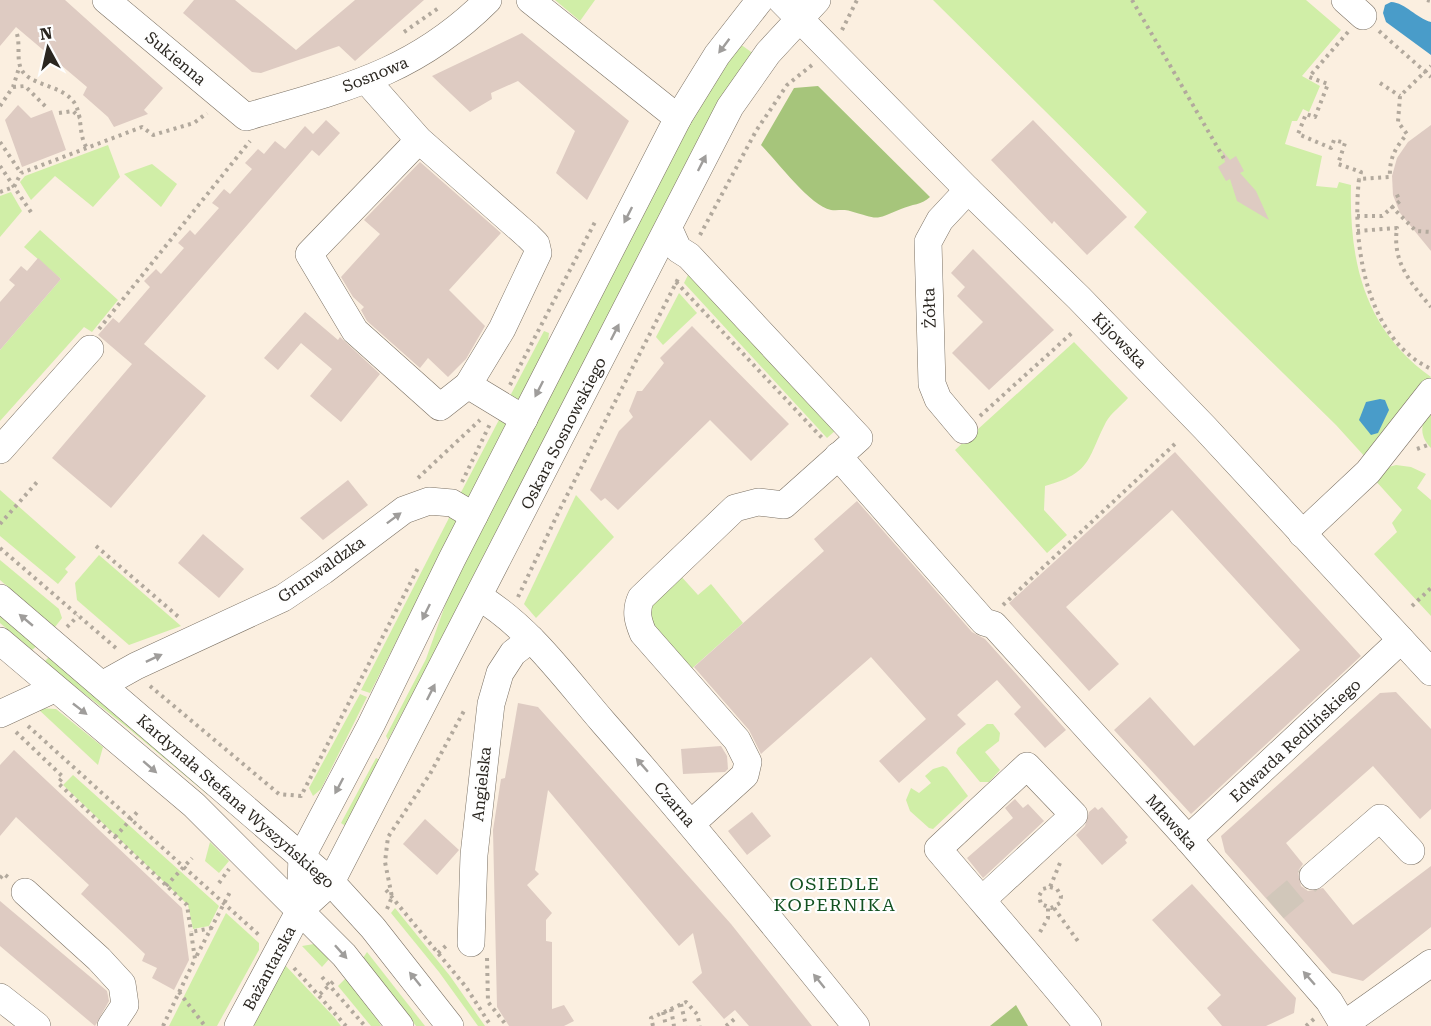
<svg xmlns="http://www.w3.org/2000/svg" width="1431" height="1026" viewBox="0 0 1431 1026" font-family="'Roboto Serif',serif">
<rect width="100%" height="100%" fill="#fbefe0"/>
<g fill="#d0eea7">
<polygon points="555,0 595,0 580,21"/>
<path d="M 933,0 L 1306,0 L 1341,30 L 1302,76 L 1320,86 L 1309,112 L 1303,109 L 1297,121 L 1292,121 L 1285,144 L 1322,156 L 1316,186 L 1337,188 L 1339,182 L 1351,185 C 1349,263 1365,330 1431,377 L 1366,458 L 1336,425 L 1134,227 L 1147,212 Z"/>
<polygon points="740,44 754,54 388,740 386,736 426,659 448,597 681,137"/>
<polygon points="108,145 120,177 93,207 55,176 31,200 20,182 25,176"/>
<polygon points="152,164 177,184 161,207 124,174"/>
<polygon points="11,192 22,211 0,237 0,196"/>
<polygon points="40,230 118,300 92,332 84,327 0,421 0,350 61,279 24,247"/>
<polygon points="691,269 836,430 827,438 684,283"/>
<polygon points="679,293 697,313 663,345 656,337"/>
<polygon points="544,331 549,333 547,350 518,404 508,400"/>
<path d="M 1074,342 L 1128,398 C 1121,406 1111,413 1106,422 C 1087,459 1092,473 1045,486 L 1044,510 L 1067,535 L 1047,553 L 955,450 Z"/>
<path d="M 1431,406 L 1431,448 C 1417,434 1422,421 1431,406 Z"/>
<polygon points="501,416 509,420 467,504 457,500"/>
<polygon points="1396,465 1411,467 1426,474 1417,488 1431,500 1431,616 1374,554 1397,532 1392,523 1402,510 1374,479 1385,468"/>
<polygon points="0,490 76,557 65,569 68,572 58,584 0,536"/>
<polygon points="576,495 614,537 536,618 524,604"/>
<polygon points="451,514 459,518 370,693 361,690"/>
<polygon points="99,555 181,626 129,645 77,600 75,583"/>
<polygon points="0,560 59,609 62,618 55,627 0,580"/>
<polygon points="679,574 698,595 711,584 743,623 688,672 649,629 643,608"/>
<polygon points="0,612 39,644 32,650 0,623"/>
<polygon points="51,655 210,791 207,794 128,728 44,662"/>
<polygon points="360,694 367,697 321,789 313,796 309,788"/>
<polygon points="37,708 56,709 103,747 98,765"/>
<polygon points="987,724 993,724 1000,733 999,741 985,752 1000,770 989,782 980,782 956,753 958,748"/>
<polygon points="376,758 382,761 347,827 341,823"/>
<polygon points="943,766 947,768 968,796 933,829 929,828 910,811 906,800 911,788 919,793 931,783 925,776 933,769"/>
<polygon points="73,775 219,906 209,926 193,929 188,905 63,785"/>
<polygon points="210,842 229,861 219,873 205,861"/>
<polygon points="395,908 450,976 485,1026 478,1026 439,972 391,913"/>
<polygon points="226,913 259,943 259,950 217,1026 169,1026"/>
<polygon points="314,944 330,958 322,967 302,946"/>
<polygon points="367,952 425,1026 416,1026 363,958"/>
<polygon points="284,964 334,1017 341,1026 252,1026"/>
<polygon points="347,977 365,997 381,1026 371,1026 338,986"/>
</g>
<g fill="#a6c57b">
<path d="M 818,86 L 930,197 C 922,205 912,204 901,209 C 873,221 879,219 850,211 C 844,209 837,211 831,210 C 810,206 777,161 761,145 L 794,88 Z"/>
<polygon points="1016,1005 1028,1026 990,1026"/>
</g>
<g fill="#499cc9">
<path d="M 1391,2 C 1406,3 1416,18 1431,22 L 1431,55 L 1386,22 L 1383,13 L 1385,5 Z"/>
<polygon points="1380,399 1385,400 1389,410 1378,433 1371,435 1359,420 1366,402"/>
</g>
<g fill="#decbc2">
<polygon points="0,0 65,0 163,88 144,110 148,114 114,127 108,117 83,95 87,87 16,27 0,46"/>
<polygon points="194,0 235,0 296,50 355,0 424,0 355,61 339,46 261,73 252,72 183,13"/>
<polygon points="522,33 629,121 587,200 556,173 575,131 518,81 491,93 492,99 470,112 432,76"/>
<polygon points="18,105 31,118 52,110 66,150 22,167 5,120"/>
<polygon points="326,120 340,133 319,156 312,150 144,344 206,396 111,508 52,458 132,364 98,335 113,318 119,323 150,287 144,281 156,269 161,274 184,248 178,243 190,230 195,235 219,208 212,203 224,189 230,194 252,169 245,163 258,149 264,154 275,141 285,149 305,126 313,134"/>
<polygon points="1033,120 1127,217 1087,255 1054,221 1052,224 991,160"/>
<polygon points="1431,125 1431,251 1400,213 1393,195 1392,176 1397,158 1408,142"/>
<polygon points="1222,150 1230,160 1236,156 1244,171 1240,173 1256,191 1269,220 1237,201 1230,179 1226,181 1218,167 1225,162"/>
<polygon points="420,162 501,233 449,290 485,326 466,359 448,377 428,358 420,368 367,321 361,310 364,307 353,297 341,277 380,234 364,220"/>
<polygon points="973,249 1054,330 989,390 952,353 983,322 957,296 965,287 951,273"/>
<polygon points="38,258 61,279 0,350 0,302 15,285 9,280 21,266 27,271"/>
<polygon points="305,312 338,340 340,337 380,374 341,422 310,396 332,369 301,343 278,370 264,358"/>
<polygon points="692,326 789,424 751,461 710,420 618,510 605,498 601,501 590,490 619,431 633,417 629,411 637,391 642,391 664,363 660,358"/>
<polygon points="1175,452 1361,656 1191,814 1114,730 1150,697 1194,746 1300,650 1172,510 1066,607 1119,664 1089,691 1009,603"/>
<polygon points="348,480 368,505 323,540 300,518"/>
<polygon points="857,501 972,632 985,639 1066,730 1045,748 1014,714 1021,707 997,680 957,715 966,724 899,783 879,761 926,719 871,657 761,754 749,730 694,667 824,551 814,539"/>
<polygon points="203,534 244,569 219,598 178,563"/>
<polygon points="1396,692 1431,729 1431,809 1420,819 1373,766 1286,843 1303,864 1298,871 1301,886 1308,891 1323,888 1353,925 1431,866 1431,927 1363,981 1332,973 1225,852 1221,836 1380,693"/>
<polygon points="518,703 538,707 731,924 812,1026 749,1026 735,1010 724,1019 692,982 702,973 693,933 679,946 548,790 535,870 539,874 527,885 552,913 546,920 546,941 552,942 552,1009 564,1005 574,1021 564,1026 509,1026 497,1007 493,830 501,779 505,778"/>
<polygon points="721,746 727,756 728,769 725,772 683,774 681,749"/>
<polygon points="14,750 182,908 189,960 174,990 152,978 157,968 142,961 145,954 81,894 89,885 16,817 0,836 0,765"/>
<polygon points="1015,799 1023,808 1028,804 1044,821 983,878 967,858 1013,818 1005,808"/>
<polygon points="1095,807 1098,810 1102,807 1128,837 1125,840 1127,843 1102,865 1076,835 1085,826 1089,812"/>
<polygon points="752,812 771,836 747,855 728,831"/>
<polygon points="425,819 459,850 437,875 403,844"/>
<polygon points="1192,884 1296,998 1294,1013 1266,1026 1222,1026 1207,1008 1221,995 1152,920"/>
<polygon points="0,901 107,991 109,1001 95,1026 0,946"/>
</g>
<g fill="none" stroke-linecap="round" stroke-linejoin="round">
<polyline stroke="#d1c7ba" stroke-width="27" stroke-dasharray="27 14" stroke-linecap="butt" points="1275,908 1313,876"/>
<g stroke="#7c7265" stroke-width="28">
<g id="minor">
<path d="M 106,0 L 246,117 C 342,89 414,74 488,0"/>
<polyline points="530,0 678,118"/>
<polyline points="781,0 968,190 1079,298 1205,428 1431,672"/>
<polyline points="1345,0 1363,16"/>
<polyline points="366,80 419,140 528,236 536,244 538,253 502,329 468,385 440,407 355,331 309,254 419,140"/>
<path d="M 669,229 L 678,249 L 689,256 L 859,438 L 784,505 L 758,502 L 735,508 L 641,598 C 635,611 638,621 643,633 L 737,740 L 748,762 L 745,775 L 692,823"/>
<polyline points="468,385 524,419"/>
<polyline points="964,430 938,399 932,384 928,242 940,220 968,190"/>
<polyline points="0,450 90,349"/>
<polyline points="838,456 984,622 994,625 1188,839 1329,1001 1344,1026"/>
<polyline points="1302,534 1368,472 1431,392"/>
<path d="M 479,597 C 529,627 565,678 603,722 C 690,821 773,923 856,1026"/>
<polyline points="0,598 331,882 373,928 450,1026"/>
<polyline points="0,641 194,805 344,955 400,1026"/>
<polyline points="102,685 136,666 283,598 323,571 404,510 429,501 452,503 474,516"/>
<polyline points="0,714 54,689"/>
<polyline points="1188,839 1401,640"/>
<polyline points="1313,876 1380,818 1411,851"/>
<polyline points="25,892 99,959 122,984 125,1005 111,1026"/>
<path d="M 982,900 L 1074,815 L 1027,766 L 938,849 C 988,908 1039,966 1088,1026"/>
<polyline points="300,910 302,856 371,725 452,559 678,118 717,55 760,0"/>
<polyline points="471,943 474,855 491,704 500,673 513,653 531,639"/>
<polyline points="0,997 37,1026"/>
<polyline points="238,1026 300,910 331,882 730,107 768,53 817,0"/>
<polyline points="1342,1026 1431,963"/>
</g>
</g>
<g stroke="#b2a99d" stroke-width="4" stroke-dasharray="3 4.5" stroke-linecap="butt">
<polyline points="1132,0 1226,162"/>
<polyline points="1427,0 1431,1"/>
<polyline points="842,30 857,0"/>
<polyline points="1379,31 1431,77"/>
<polyline points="404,32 440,7"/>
<polyline points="1348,32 1309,77 1328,84 1315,117 1306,114 1298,134 1331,148 1334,140 1345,143 1338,164 1361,172 1359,179"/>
<path d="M 17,34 C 20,45 17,56 20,66 C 25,86 64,84 75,104 C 83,118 78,135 87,148"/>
<polyline points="1380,83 1400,96"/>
<polyline points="13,87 25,86 46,107"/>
<polyline points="0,106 13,87 19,68"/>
<polyline points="59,113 73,111 80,118"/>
<polyline points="0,142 21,173"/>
<polyline points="0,166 33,215"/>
<polyline points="0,192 14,187 21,173 142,127 153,135 194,123 207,113"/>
<polyline points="1391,206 1416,231 1431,232"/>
<polyline points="1357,216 1382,216 1400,201 1396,193"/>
<path d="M 1357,231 L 1397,228 C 1392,262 1410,282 1431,307"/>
<polyline points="700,235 756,131 787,85 812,65"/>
<polyline points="676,282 823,439"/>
<polyline points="99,329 250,141"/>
<path d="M 1429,368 C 1365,336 1352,242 1359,179 L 1390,177 C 1389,159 1395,148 1407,134 L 1398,122 L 1400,96 L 1431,66"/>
<polyline points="510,385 595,222"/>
<polyline points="980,416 1073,332"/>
<polyline points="1417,449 1431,444"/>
<polyline points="418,478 480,420"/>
<polyline points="462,482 490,424"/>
<polyline points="0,524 37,482"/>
<polyline points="96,546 181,619"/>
<polyline points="0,548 117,649"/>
<polyline points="518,597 560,509 678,279"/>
<polyline points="1003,605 1177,442"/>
<polyline points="1412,606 1431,588"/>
<polyline points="67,627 78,616"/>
<polyline points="150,686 279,794 301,796 419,566"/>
<polyline points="28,726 260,936"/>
<polyline points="16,732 63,777 58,783 187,905 191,932"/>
<polyline points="115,837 139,810"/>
<polyline points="0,878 4,874 9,878"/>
<polyline points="219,883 229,869"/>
<polyline points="166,886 192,858"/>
<polyline points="1050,887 1057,889 1061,896 1060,903 1051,908 1041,904 1039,896 1043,889 1050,887 1060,863"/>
<polyline points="386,890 466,987 491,1026"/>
<polyline points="1054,908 1080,944"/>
<polyline points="387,909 392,897 385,862 388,837 430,774 465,709"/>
<polyline points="212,928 191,932 195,959 230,892"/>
<polyline points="1040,932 1048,918 1048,908"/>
<polyline points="438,953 449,943"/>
<polyline points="487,958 488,1002 507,1026"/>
<polyline points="294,968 346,1026"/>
<polyline points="322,977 365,1026"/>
<polyline points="179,992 205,1026"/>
<polyline points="320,994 335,980"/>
<polyline points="681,1004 686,1026"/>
<polyline points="671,1009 674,1026"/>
<polyline points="663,1012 666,1026"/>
<polyline points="163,1026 195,959"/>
<polyline points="653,1026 651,1018 686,1002 697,1014 700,1026"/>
<polyline points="726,1026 737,1017"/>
<polyline points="1306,1026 1314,1019"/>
</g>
<use href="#minor" stroke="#fff" stroke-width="27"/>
</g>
<defs><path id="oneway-solid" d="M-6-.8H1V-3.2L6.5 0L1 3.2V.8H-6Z" transform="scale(1.5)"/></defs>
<g fill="#9f9d9b">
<use href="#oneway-solid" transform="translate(724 46) rotate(127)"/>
<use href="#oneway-solid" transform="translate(702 163) rotate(-63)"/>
<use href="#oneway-solid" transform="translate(628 215) rotate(117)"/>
<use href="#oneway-solid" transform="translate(615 332) rotate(-63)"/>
<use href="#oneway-solid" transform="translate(539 389) rotate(117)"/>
<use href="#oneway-solid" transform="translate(394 518) rotate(-37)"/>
<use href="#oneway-solid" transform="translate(426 612) rotate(116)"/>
<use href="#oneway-solid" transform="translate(26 620) rotate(-140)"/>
<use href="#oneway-solid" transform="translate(154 658) rotate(-25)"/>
<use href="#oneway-solid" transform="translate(431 692) rotate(-63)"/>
<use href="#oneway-solid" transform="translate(80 709) rotate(38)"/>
<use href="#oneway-solid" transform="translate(642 765) rotate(-131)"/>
<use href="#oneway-solid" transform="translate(150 767) rotate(41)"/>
<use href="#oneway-solid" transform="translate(339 786) rotate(118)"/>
<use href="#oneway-solid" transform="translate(341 952) rotate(48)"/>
<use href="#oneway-solid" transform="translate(1309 978) rotate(-131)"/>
<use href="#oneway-solid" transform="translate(415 979) rotate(-129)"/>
<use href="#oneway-solid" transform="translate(819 981) rotate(-129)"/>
</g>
<g text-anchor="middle" stroke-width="4.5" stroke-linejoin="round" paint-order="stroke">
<g font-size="16" fill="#2a2620" stroke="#fefefe">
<text transform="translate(176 58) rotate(40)" y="6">Sukienna</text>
<text transform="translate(375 74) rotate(-22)" y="6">Sosnowa</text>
<text transform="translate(929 308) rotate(-92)" y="6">Żółta</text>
<text transform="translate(1120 340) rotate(46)" y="6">Kijowska</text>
<text transform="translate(563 433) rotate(-63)" y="6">Oskara Sosnowskiego</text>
<text transform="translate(321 569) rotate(-35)" y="6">Grunwaldzka</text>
<text transform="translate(1295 740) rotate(-43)" y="6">Edwarda Redlińskiego</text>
<text transform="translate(481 784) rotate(-84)" y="6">Angielska</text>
<text transform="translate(236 801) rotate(41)" y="6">Kardynała Stefana Wyszyńskiego</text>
<text transform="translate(675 804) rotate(49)" y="6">Czarna</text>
<text transform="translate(1172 822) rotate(48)" y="6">Mławska</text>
<text transform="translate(269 968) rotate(-62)" y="6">Bażantarska</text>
</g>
<g font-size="18" letter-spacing="1.5" fill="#135121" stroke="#fefefe">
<text x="835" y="890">OSIEDLE<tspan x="835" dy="21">KOPERNIKA</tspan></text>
</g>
</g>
<g transform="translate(48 48) rotate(352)" stroke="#fefefe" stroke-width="4.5" paint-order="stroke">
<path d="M0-4.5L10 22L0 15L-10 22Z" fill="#2a2620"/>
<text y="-9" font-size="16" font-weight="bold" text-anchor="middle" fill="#2a2620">N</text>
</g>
</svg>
